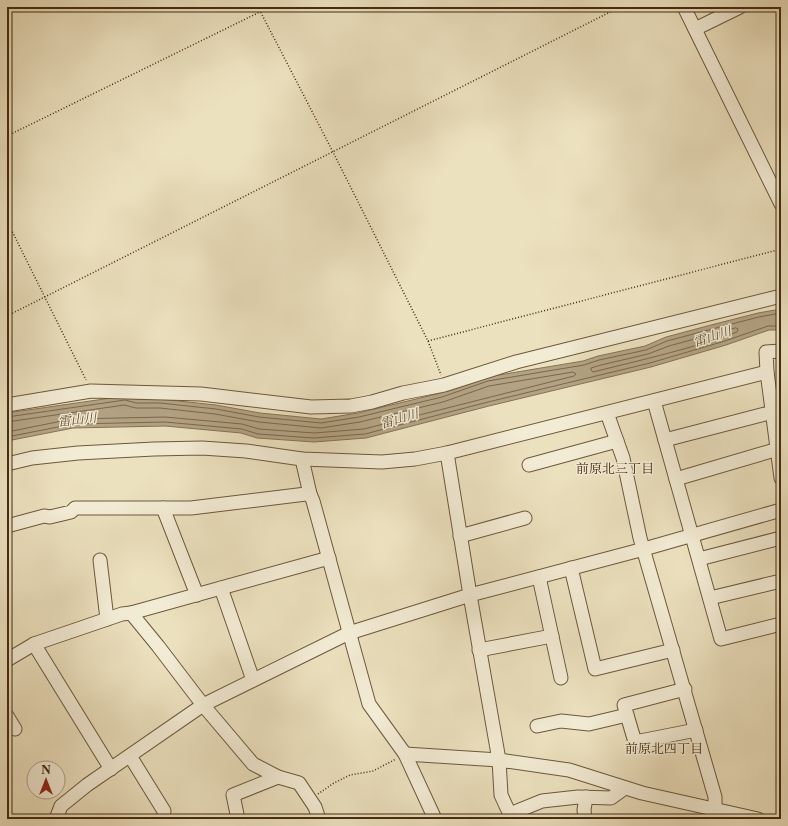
<svg xmlns="http://www.w3.org/2000/svg" width="788" height="826" viewBox="0 0 788 826" font-family="'Libre Caslon Text','Noto Serif JP',serif">
<rect width="100%" height="100%" fill="#ece1bf"/>
<filter id="stains"><feTurbulence type="fractalNoise" baseFrequency=".005" numOctaves="4"/><feColorMatrix values="0 0 0 0 .2 0 0 0 0 .09 0 0 0 0 .02 0 0 0 .5 -.17"/></filter>
<radialGradient id="worn" r=".72"><stop offset=".6" stop-color="#630" stop-opacity="0"/><stop offset="1" stop-color="#630" stop-opacity=".3"/></radialGradient>
<polygon fill="#b3a384" stroke="#867356" points="781,309 781,330 769,330 726,345 651,367 489,406 366,438 314,442 257,438 241,433 165,426 73,428 7,441 7,413 125,396 136,399 160,399 216,405 260,413 321,419 358,413 441,393 487,377 583,361 598,356 645,346 666,337 711,325 758,313"/>
<g fill="none" stroke-linecap="round" stroke-linejoin="round">
<g stroke="#7b674b" stroke-width="1">
<path d="M 736,328 L 738,329 L 737,332 C 691,349 641,360 593,372 L 591,370 L 591,368 L 601,365 L 648,354 L 669,346 Z"/>
<polyline points="7,417 125,400 136,403 160,403 216,409 259,417 321,423 359,417 442,397 488,381 584,365 599,360 646,350 667,341 712,329 759,317 781,313"/>
<polyline points="7,422 124,405 136,408 160,408 215,414 259,422 321,428 360,422 443,402 489,386 573,372 576,374 574,376 364,429 314,433 259,429 242,424 165,417 72,419 7,432"/>
<polyline points="7,437 73,424 165,422 242,429 258,434 314,438 365,434 488,402 650,363 725,341 768,326 781,326"/>
</g>
<g stroke="#6d583d" stroke-width="15">
<g id="minor">
<polyline points="684,7 781,204"/>
<polyline points="695,29 740,7"/>
<polyline points="767,372 781,478"/>
<polyline points="654,401 721,639 781,624"/>
<polyline points="7,405 91,391 201,394 311,407 351,406 372,402 403,393 444,385 516,362 781,296"/>
<polyline points="607,413 623,458 640,538 715,797 715,819"/>
<polyline points="665,440 773,412"/>
<polyline points="447,453 470,595 499,760 501,795 512,819"/>
<polyline points="302,459 310,494"/>
<polyline points="7,464 32,458 78,453 154,449 202,448 246,451 302,459 382,462 415,459 447,453 767,372 766,352 781,351"/>
<polyline points="529,465 617,441"/>
<polyline points="676,479 778,449"/>
<polyline points="163,508 197,595"/>
<polyline points="7,526 44,516 50,517 71,512 75,508 191,508 306,494 310,494 313,501 369,704 405,754 435,819"/>
<polyline points="460,536 525,518"/>
<polyline points="699,559 781,538"/>
<polyline points="100,560 107,619"/>
<polyline points="571,568 595,669 673,650"/>
<polyline points="539,577 561,678"/>
<polyline points="221,588 253,680"/>
<polyline points="710,598 781,581"/>
<polyline points="131,613 329,558"/>
<polyline points="34,644 111,769"/>
<polyline points="479,650 552,636"/>
<polyline points="7,660 34,644 122,614 131,613 158,646 203,705 253,764 278,777 299,783 315,807 319,819"/>
<polyline points="685,689 624,705 635,742 696,730"/>
<polyline points="7,716 15,729"/>
<polyline points="537,726 561,721 589,724 627,715"/>
<polyline points="405,754 499,760 569,770 642,793 758,819"/>
<polyline points="130,756 164,811"/>
<polyline points="510,814 542,801 578,797 611,798 625,788"/>
<polyline points="56,819 61,806 87,785 203,705 349,633 470,595 644,549 781,510"/>
<polyline points="238,819 233,795 278,777"/>
<polyline points="585,819 584,810 586,797"/>
</g>
</g>
<g stroke="#432b12" stroke-width="1.5" stroke-dasharray="1 2" stroke-linecap="butt">
<polyline points="258,7 333,152 428,341 441,375"/>
<polyline points="7,136 270,7"/>
<polyline points="7,221 86,380"/>
<polyline points="7,316 620,7"/>
<polyline points="428,341 781,249"/>
<polyline points="318,794 334,783 350,775 373,771 396,759"/>
</g>
<use href="#minor" stroke="#f3ecd5" stroke-width="13"/>
</g>
<g text-anchor="middle" stroke-width="3" stroke-linejoin="round" paint-order="stroke">
<g font-size="13" font-style="italic" fill="#654f34" stroke="#f3ecd5">
<text transform="translate(712 336) rotate(-18)" y="5">雷山川</text>
<text transform="translate(399 418) rotate(-16)" y="5">雷山川</text>
<text transform="translate(77 419) rotate(-6)" y="5">雷山川</text>
</g>
<g font-size="13" fill="#432b12" stroke="#f3ecd5">
<text x="615" y="473">前原北三丁目</text>
<text x="664" y="753">前原北四丁目</text>
</g>
</g>
<rect width="788" height="826" fill="none" stroke="#ece1bf" stroke-width="24"/>
<rect x="8" y="8" width="772" height="810" fill="none" stroke="#432b12" stroke-width="2"/>
<rect x="12" y="12" width="764" height="802" fill="none" stroke="#432b12"/>
<g transform="translate(46 780)"><circle r="19" fill="#f3ecd5" stroke="#ad9f87"/>
<path d="M0-3L7 15L0 10L-7 15Z" fill="#8f2418"/>
<text y="-6" font-size="11" font-weight="bold" text-anchor="middle" fill="#432b12">N</text>
</g>
<rect width="100%" height="100%" filter="url(#stains)"/>
<rect width="100%" height="100%" fill="url(#worn)"/>
</svg>
